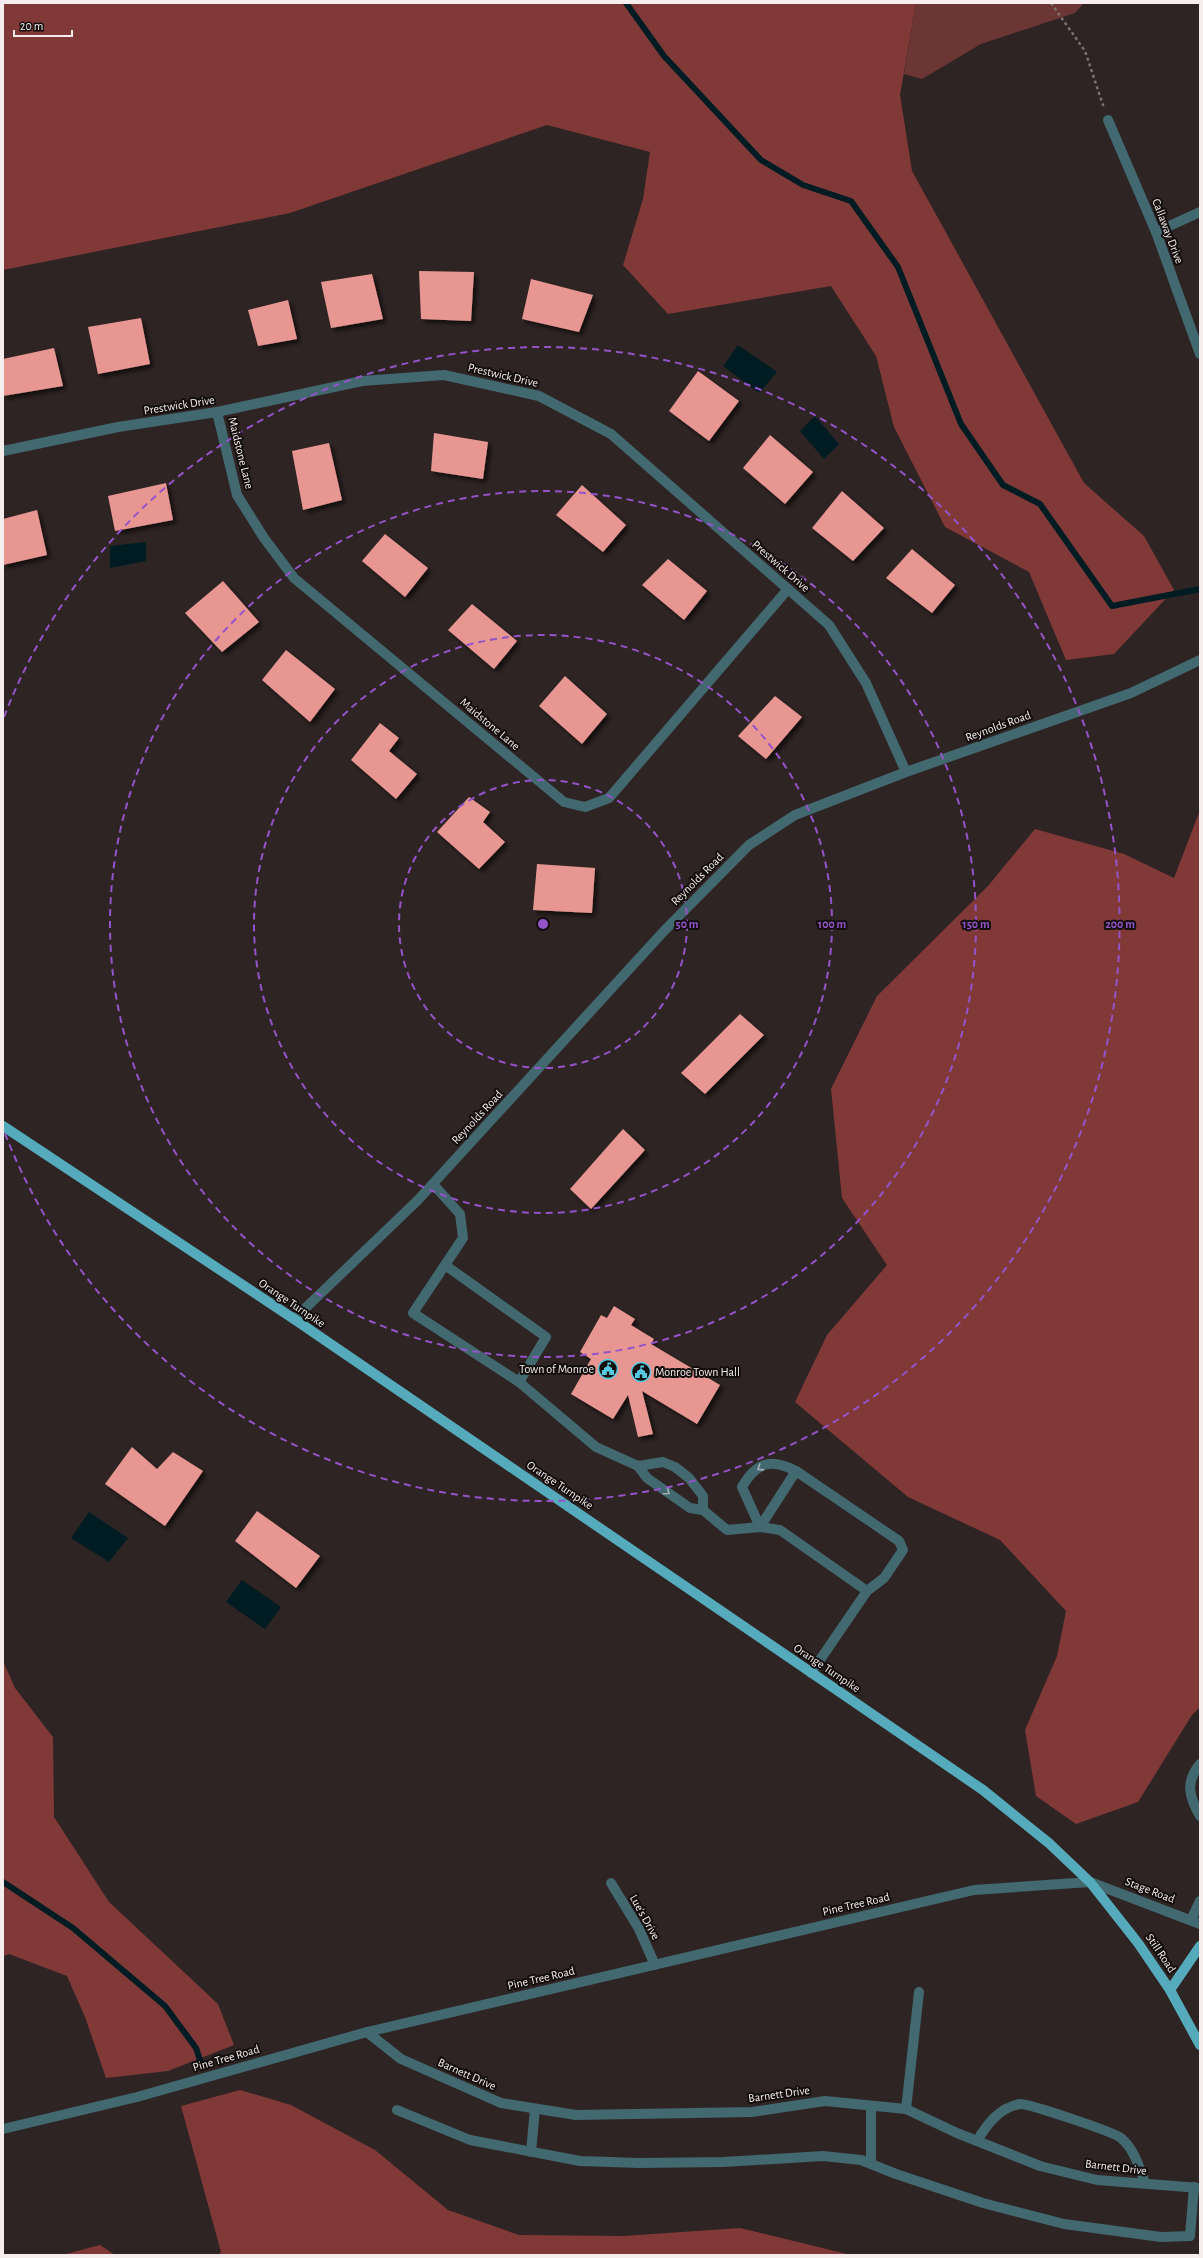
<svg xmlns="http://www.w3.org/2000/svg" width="1203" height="2258" viewBox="0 0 1203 2258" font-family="'Alegreya Sans',sans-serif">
<defs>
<filter id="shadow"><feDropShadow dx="3.5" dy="3.5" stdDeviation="2" flood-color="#0009"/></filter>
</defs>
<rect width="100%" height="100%" fill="#2e2423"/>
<polygon fill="#6b3634" points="916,3 1084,3 1075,13 981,44 922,79 904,74"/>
<g fill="#813938">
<polygon points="3,3 916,3 900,95 912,171 1084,483 1144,536 1174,590 1114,654 1066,660 1029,572 945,527 894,427 876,356 831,286 668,314 623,265 643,199 650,152 547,125 290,213 3,270"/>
<polygon points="1200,810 1200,1707 1192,1715 1138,1802 1076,1824 1036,1796 1025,1730 1057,1656 1066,1611 1000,1540 908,1497 795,1402 827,1335 887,1265 842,1198 831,1089 877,996 988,886 1035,829 1124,854 1174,878"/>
<polygon points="3,1661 15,1688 53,1737 54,1817 109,1902 218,2004 234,2045 168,2071 106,2078 85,2017 67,1976 9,1954 3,1956"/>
<polygon points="240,2090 291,2105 375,2150 448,2210 519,2235 624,2236 740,2228 851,2255 218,2255 221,2252 181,2106"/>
<polygon points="100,2245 115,2255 62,2255"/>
</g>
<g fill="#001c23">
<polygon points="738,345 777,372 759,393 723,366"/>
<polygon points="815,416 839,444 824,459 800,431"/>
<polygon points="146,542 146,561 110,568 110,546"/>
<polygon points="89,1512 128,1538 109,1562 71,1538"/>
<polygon points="242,1580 281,1607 265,1629 226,1602"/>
</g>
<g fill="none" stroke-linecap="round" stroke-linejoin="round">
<g stroke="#001c23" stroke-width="6">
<polyline points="626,3 664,56 761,160 803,185 851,201 898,267 961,424 1003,485 1040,504 1112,606 1200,589"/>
<polyline points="3,1882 73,1928 165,2006 196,2048 201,2063"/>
</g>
</g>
<g fill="#e89692" filter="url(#shadow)">
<polygon points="419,271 474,272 471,321 421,319"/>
<polygon points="372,274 383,319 331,328 321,282"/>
<polygon points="531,279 593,295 579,332 522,319"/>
<polygon points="288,300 297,339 258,346 248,310"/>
<polygon points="141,318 150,364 98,374 88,327"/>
<polygon points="54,348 63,386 3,396 3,359"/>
<polygon points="698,371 739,401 709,441 669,411"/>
<polygon points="434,433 488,442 483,479 431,471"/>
<polygon points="770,435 813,472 785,504 743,468"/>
<polygon points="329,443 342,500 303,510 292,451"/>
<polygon points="166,483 173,520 115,531 108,496"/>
<polygon points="582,485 626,525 603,552 556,515"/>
<polygon points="842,491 884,528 853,561 812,528"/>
<polygon points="37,510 47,555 3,565 3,519"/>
<polygon points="385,534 428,568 405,597 362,561"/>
<polygon points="912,549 955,585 932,613 886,578"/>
<polygon points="668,559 707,591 684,620 642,585"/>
<polygon points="223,581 259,622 222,652 185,613"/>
<polygon points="472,604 517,641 494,669 448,630"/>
<polygon points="286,650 335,689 310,722 262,680"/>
<polygon points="565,676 607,714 582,744 539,706"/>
<polygon points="775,696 802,717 766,759 738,736"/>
<polygon points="380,723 399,738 389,751 417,774 396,799 351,760"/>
<polygon points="469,797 490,812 483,822 505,842 479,869 437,832"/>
<polygon points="537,864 595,868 592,913 533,910"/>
<polygon points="740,1014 764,1035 705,1094 681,1073"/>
<polygon points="623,1129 645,1150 591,1209 570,1189"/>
<polygon points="614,1306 635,1319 631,1325 654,1339 651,1344 720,1385 697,1424 642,1391 653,1434 638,1437 628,1395 613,1419 571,1394 591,1359 580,1352 601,1315 607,1318"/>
<polygon points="132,1447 157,1469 173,1452 203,1471 165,1526 105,1484"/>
<polygon points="257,1511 320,1556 296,1588 235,1541"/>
</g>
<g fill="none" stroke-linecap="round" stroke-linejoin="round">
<polyline stroke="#7b7271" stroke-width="2.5" stroke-dasharray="3 3" stroke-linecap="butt" points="1051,3 1085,51 1104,108"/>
<g stroke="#426870" stroke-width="10">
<polyline points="1108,120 1156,232 1200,354"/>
<polyline points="1156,232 1200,212"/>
<polyline points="217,412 237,495 264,538 294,578 564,802 585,807 609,798 788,589"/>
<polyline points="3,451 118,427 217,412 362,381 444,375 539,396 611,434 829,625 866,683 906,772"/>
<polyline points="433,1184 460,1214 463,1238 413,1313 519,1382 546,1337 445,1265"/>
<polyline points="294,1319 418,1200 664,931 749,845 795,815 906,772 1131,693 1200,660"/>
<polyline points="519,1382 596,1447 638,1466 647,1478 690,1508 703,1510 703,1496 689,1478 675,1467 663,1462 638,1466"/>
<polyline points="703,1510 727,1530 760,1527 780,1530 867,1591 811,1673"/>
<polyline points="760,1527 796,1471 899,1541 903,1550 884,1578 867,1591"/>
<path d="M 760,1527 L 742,1487 C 756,1462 771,1458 796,1471"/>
<path d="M 1200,1764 C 1185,1782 1189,1797 1200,1816"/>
<polyline points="611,1883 639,1929 655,1965"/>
<polyline points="1191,1920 1200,1901"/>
<polyline points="367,2032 401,2059 501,2103 576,2115 752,2112 825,2101 906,2109 957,2133 1040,2166 1097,2180 1200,2188"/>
<polyline points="871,2106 871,2164"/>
<polyline points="906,2109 919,1992"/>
<polyline points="397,2110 470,2140 580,2161 639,2163 723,2162 823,2156 861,2160 896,2174 983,2203 1064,2224 1161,2237 1190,2236 1194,2187"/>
<polyline points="3,2129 137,2097 367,2032 974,1890 1090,1882 1200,1924"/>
<path d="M 977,2141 C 987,2124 999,2108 1020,2104 C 1027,2103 1114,2132 1121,2138 C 1135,2150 1139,2167 1145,2183"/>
<polyline points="531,2152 535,2109"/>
</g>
<g stroke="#5ab" stroke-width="10">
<polyline points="3,1126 294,1319 983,1790 1050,1844 1090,1882 1138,1943 1170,1990 1200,2045"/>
<polyline points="1170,1990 1200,1946"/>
</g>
</g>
<defs><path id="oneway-chevron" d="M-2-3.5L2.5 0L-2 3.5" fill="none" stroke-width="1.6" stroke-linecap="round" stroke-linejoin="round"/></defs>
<g stroke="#a5b2b5">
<use href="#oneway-chevron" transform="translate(760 1468) rotate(147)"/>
<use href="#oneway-chevron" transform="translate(667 1492) rotate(35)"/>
</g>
<g fill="none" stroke="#9453c8" stroke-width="2" stroke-dasharray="7 5">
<circle cx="543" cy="924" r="144"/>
<circle cx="543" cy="924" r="289"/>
<circle cx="543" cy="924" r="433"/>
<path d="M4 717A577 577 0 1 1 4 1131"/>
</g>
<defs>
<g id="civic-ring" transform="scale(1)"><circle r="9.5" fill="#130e0e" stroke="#56c9e0" stroke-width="1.5"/><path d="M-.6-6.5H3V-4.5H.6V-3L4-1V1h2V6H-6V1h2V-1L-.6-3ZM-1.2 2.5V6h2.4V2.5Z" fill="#56c9e0"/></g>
</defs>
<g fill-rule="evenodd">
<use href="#civic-ring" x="608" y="1369"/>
<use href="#civic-ring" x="641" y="1372"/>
</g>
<g text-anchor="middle" stroke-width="4" stroke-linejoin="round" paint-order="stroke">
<g font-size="12" fill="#f6eeee" stroke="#130e0e">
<text transform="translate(1168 231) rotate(69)" y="4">Callaway Drive</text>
<text transform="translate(503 375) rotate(13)" y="4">Prestwick Drive</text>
<text transform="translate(179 405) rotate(-9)" y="4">Prestwick Drive</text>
<text transform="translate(241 453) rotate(76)" y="4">Maidstone Lane</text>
<text transform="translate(781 566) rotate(41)" y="4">Prestwick Drive</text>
<text transform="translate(490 724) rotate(40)" y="4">Maidstone Lane</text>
<text transform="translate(998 726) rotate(-20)" y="4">Reynolds Road</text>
<text transform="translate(697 879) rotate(-45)" y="4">Reynolds Road</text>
<text transform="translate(477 1117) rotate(-47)" y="4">Reynolds Road</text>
<text transform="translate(292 1303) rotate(34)" y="4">Orange Turnpike</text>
<text transform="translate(560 1485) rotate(34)" y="4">Orange Turnpike</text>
<text transform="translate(827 1668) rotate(34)" y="4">Orange Turnpike</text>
<text transform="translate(1150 1890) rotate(21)" y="4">Stage Road</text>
<text transform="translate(856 1904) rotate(-13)" y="4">Pine Tree Road</text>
<text transform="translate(645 1917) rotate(61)" y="4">Lue's Drive</text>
<text transform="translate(1161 1953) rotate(56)" y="4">Still Road</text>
<text transform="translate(541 1978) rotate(-13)" y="4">Pine Tree Road</text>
<text transform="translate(226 2058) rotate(-16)" y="4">Pine Tree Road</text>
<text transform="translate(467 2074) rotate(24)" y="4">Barnett Drive</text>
<text transform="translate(779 2094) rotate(-8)" y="4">Barnett Drive</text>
<text transform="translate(1116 2167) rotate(7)" y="4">Barnett Drive</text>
</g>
<g font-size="12" fill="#f6eeee" stroke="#130e0e" text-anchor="end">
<text x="594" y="1373">Town of Monroe</text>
<text x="655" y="1376" text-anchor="start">Monroe Town Hall</text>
</g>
</g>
<circle cx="543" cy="924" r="6" fill="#9453c8" stroke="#130e0e" stroke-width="2"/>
<g font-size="12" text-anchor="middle" font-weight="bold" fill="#9453c8" stroke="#130e0e" stroke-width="4" stroke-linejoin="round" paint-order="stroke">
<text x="687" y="928">50 m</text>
<text x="832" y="928">100 m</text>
<text x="976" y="928">150 m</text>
<text x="1120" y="928">200 m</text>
</g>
<rect width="1203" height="2258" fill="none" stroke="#f6eeee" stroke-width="8"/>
<path d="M14 30v6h58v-6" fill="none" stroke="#f6eeee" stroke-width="2"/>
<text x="20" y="30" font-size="12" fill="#f6eeee" stroke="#130e0e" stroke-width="3" paint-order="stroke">20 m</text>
</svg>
